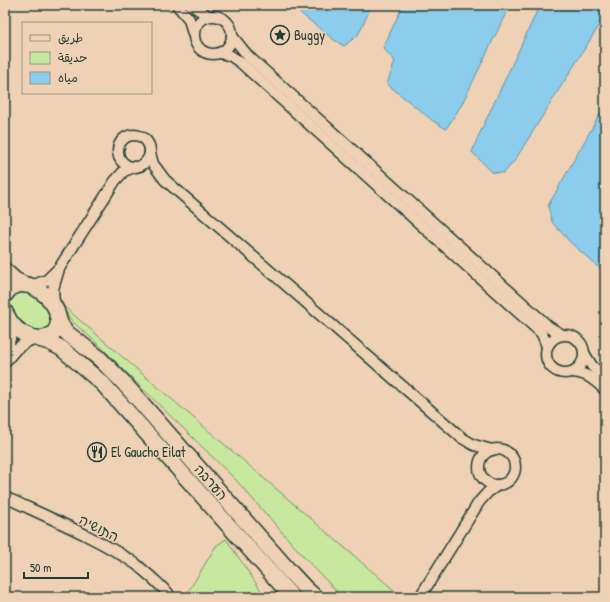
<svg xmlns="http://www.w3.org/2000/svg" width="610" height="602" viewBox="0 0 610 602" font-family="'Patrick Hand','Playpen Sans Arabic','Playpen Sans Hebrew',sans-serif">
<rect width="100%" height="100%" fill="#efd2b5"/>
<filter id="ink" filterUnits="userSpaceOnUse"><feTurbulence type="fractalNoise" baseFrequency=".025" numOctaves="2"/><feDisplacementMap in="SourceGraphic" scale="8" xChannelSelector="R" yChannelSelector="G"/><feConvolveMatrix kernelMatrix="1 2 1 2 8 2 1 2 1" color-interpolation-filters="sRGB"/></filter>
<g filter="url(#ink)">
<g fill="#c8e8a0" stroke="#74926a">
<polygon points="21,289 43,299 53,320 44,333 23,328 8,307 8,299"/>
<polygon points="61,304 402,597 342,597 304,557 235,479 143,389 101,347 71,320"/>
<polygon points="226,539 262,592 262,597 185,597 216,546"/>
</g>
<g fill="#8ccded" stroke="#6093a3">
<polygon points="290,5 372,5 358,35 344,46 334,40"/>
<polygon points="403,5 510,5 462,104 446,129 433,121 387,84 395,61 383,48"/>
<polygon points="540,5 605,5 605,16 515,160 504,173 492,172 472,152 478,137"/>
<polygon points="605,111 605,273 570,242 552,222 548,206 601,112"/>
</g>
<g fill="none" stroke-linecap="round" stroke-linejoin="round">
<g stroke="#1f3d34" stroke-width="13">
<g id="minor">
<polyline points="177,5 189,19 193,34"/>
<polyline points="191,5 209,16"/>
<circle cx="213" cy="35" r="19"/>
<polyline points="232,36 248,56 549,327 561,334"/>
<polyline points="220,53 231,56 241,63 538,330 542,334 547,346"/>
<circle cx="134" cy="151" r="16"/>
<polyline points="150,153 153,164 165,180 462,438 474,445 492,450"/>
<polyline points="31,286 47,280 60,267 115,181 124,171 134,167"/>
<polyline points="54,305 53,289 59,269"/>
<circle cx="565" cy="354" r="19"/>
<polyline points="584,353 592,366 605,378"/>
<polyline points="5,358 10,339 11,323"/>
<polyline points="5,362 16,349 33,338"/>
<path d="M 572,372 C 587,373 595,380 605,390"/>
<circle cx="497" cy="467" r="18"/>
<path d="M 5,497 C 47,517 98,538 136,564 C 147,573 158,583 168,593 L 167,597"/>
<polyline points="420,597 479,502 488,492 498,485"/>
</g>
</g>
<g stroke="#1f3d34" stroke-width="18">
<g id="highway">
<polyline points="5,271 15,280 25,285"/>
<path d="M 5,295 C 24,262 78,315 51,335 C 45,339 37,339 31,337 C 18,333 10,323 5,312"/>
<polyline points="57,315 61,325 67,333 99,358 122,381 291,573 305,588 315,597"/>
<polyline points="36,338 49,342 61,348 103,384 292,597"/>
</g>
</g>
<use href="#minor" stroke="#efd2b5" stroke-width="10"/>
<use href="#highway" stroke="#efd2b5" stroke-width="15"/>
</g>
</g>
<defs>
<g id="sight-ring" transform="scale(1)"><circle r="9.5" fill="#efd2b5" stroke="#1f3d34" stroke-width="1.5"/><path d="M0-6L1.8-2.2L6-1.7L2.9 1.2L3.7 5.4L0 3.3L-3.7 5.4L-2.9 1.2L-6-1.7L-1.8-2.2Z" fill="#1f3d34"/></g>
<g id="restaurant-ring" transform="scale(1)"><circle r="9.5" fill="#efd2b5" stroke="#1f3d34" stroke-width="1.5"/><path d="M-5-6h1v4h1v-4h1v4h1v-4h1v5L-1.5 .5V6h-2V.5L-5-1ZM5-6V6H3V1.5H1.5Q1.5-4 5-6Z" fill="#1f3d34"/></g>
</defs>
<g fill-rule="evenodd">
<use href="#sight-ring" x="280" y="35"/>
<use href="#restaurant-ring" x="97" y="452"/>
</g>
<g text-anchor="middle" stroke-width="3" stroke-linejoin="round" paint-order="stroke">
<g font-size="14" fill="#1f3d34" stroke="#efd2b5" text-anchor="start">
<text x="294" y="40">Buggy</text>
<text x="111" y="457">El Gaucho Eilat</text>
</g>
<g font-size="14" fill="#1f3d34" stroke="#efd2b5">
<text transform="translate(211 482) rotate(49)" y="5">הערבה</text>
<text transform="translate(99 528) rotate(27)" y="5">התושיה</text>
</g>
</g>
<rect width="610" height="602" fill="none" stroke="#efd2b5" stroke-width="20"/>
<rect x="10" y="10" width="590" height="582" fill="none" stroke="#1f3d34" stroke-width="1.5" filter="url(#ink)"/>
<rect x="22" y="22" width="130" height="72" fill="#efd2b5" stroke="#9c9681"/>
<rect x="30" y="35" width="20" height="6" fill="#efd2b5" stroke="#9c9681"/>
<text x="58" y="42" font-size="12" fill="#1f3d34">طريق</text>
<rect x="30" y="52" width="20" height="12" fill="#c8e8a0" stroke="#9c9681"/>
<text x="58" y="62" font-size="12" fill="#1f3d34">حديقة</text>
<rect x="30" y="72" width="20" height="12" fill="#8ccded" stroke="#9c9681"/>
<text x="58" y="82" font-size="12" fill="#1f3d34">مياه</text>
<path d="M24 572v6h64v-6" fill="none" stroke="#1f3d34" stroke-width="2"/>
<text x="30" y="572" font-size="12" fill="#1f3d34" stroke="#efd2b5" stroke-width="3" paint-order="stroke">50 m</text>
</svg>
